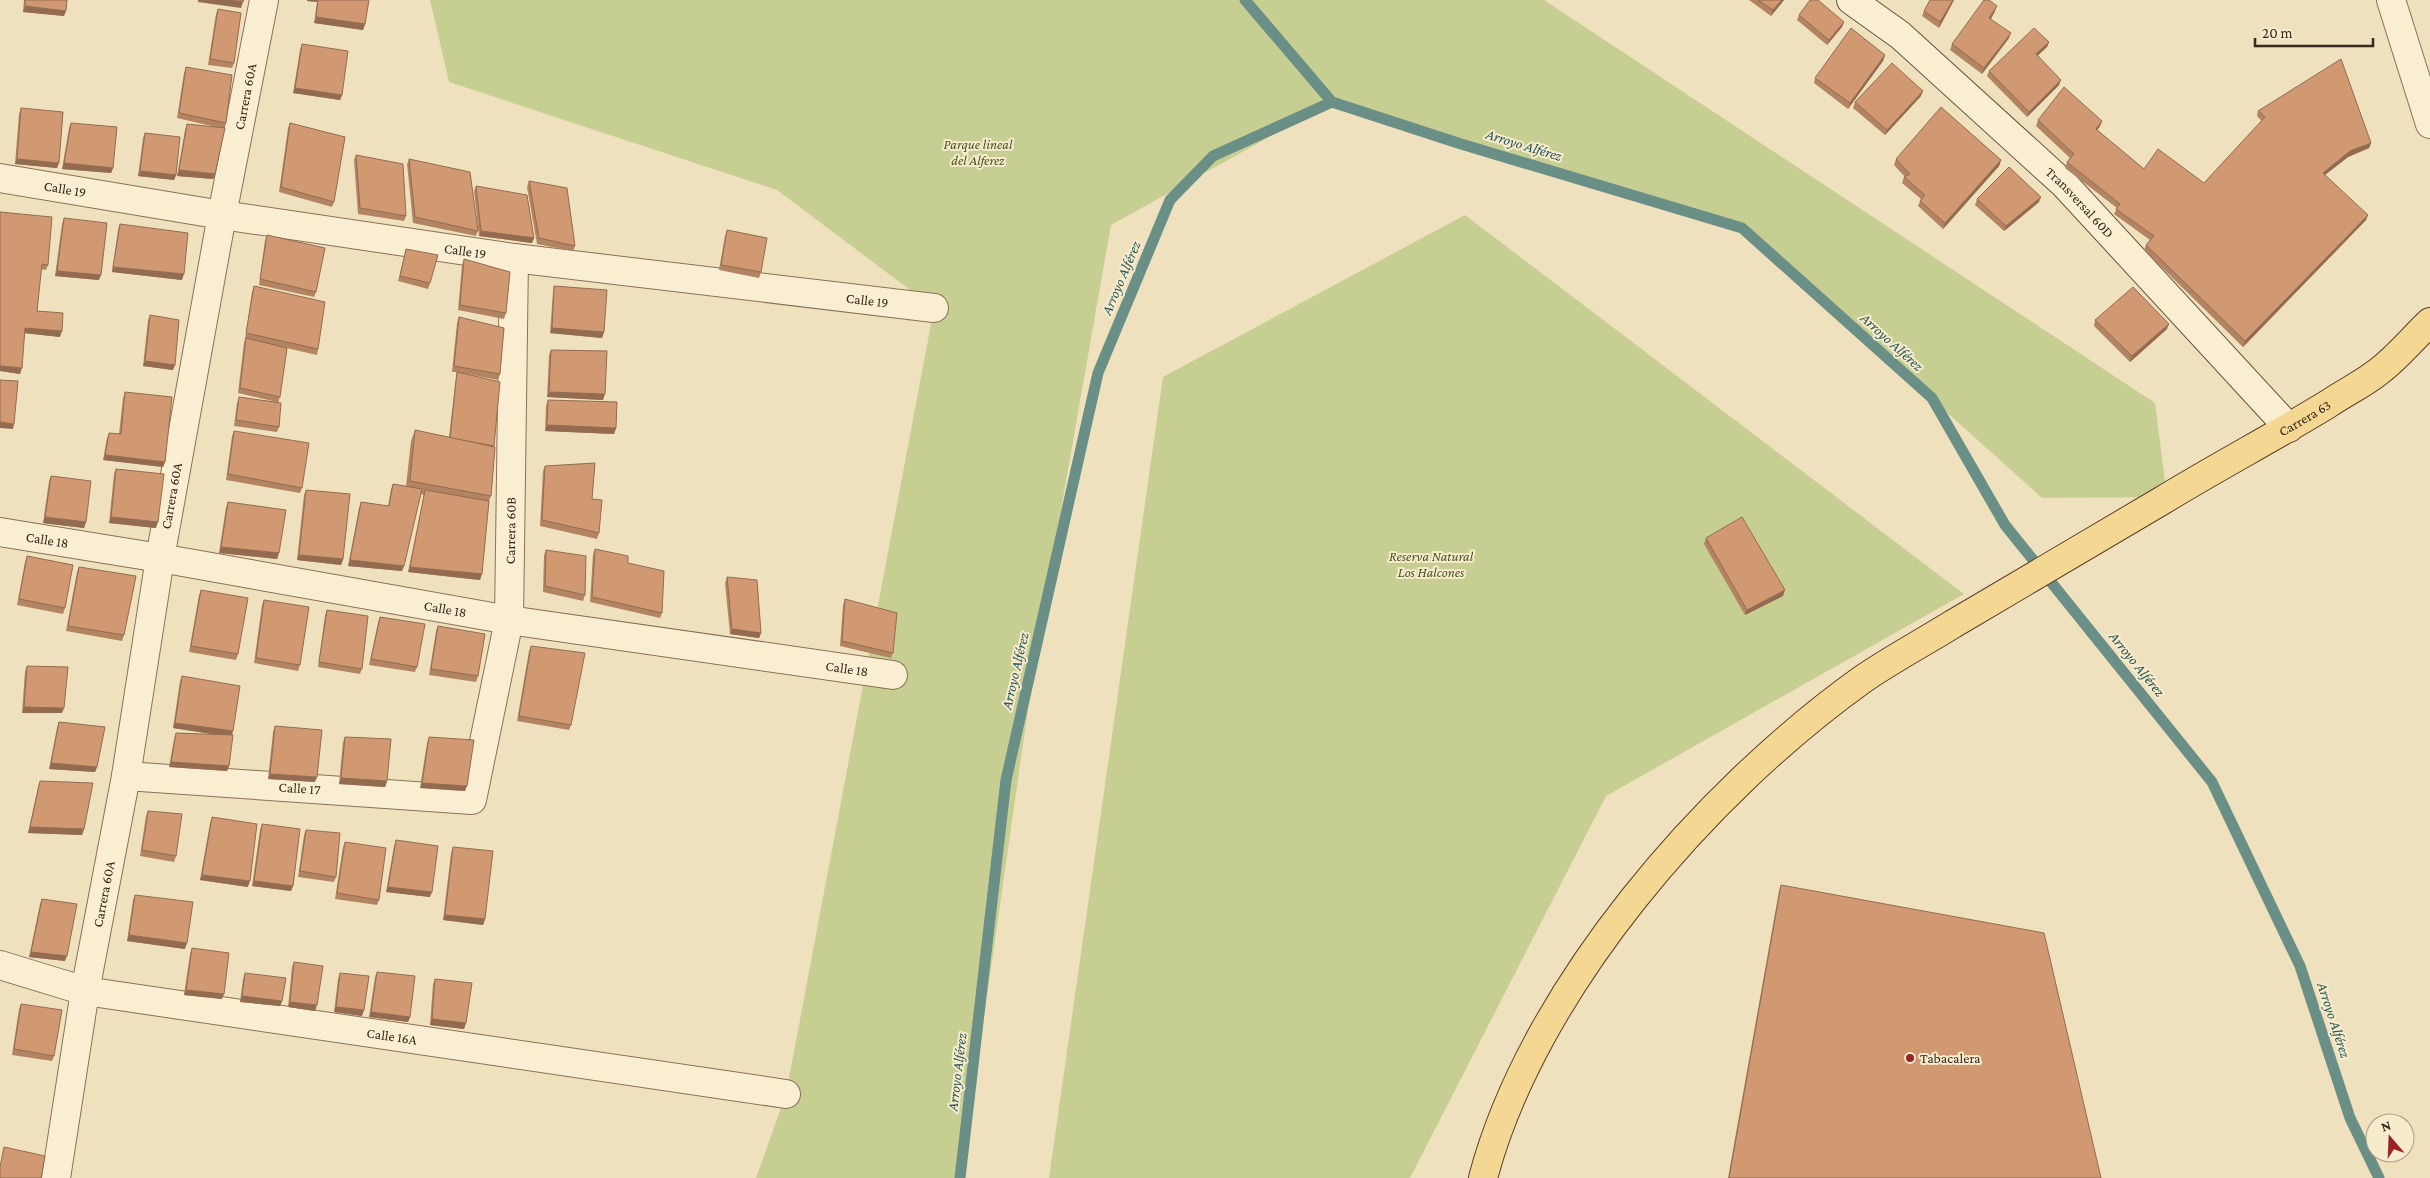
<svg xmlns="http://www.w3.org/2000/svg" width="2430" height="1178" viewBox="0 0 2430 1178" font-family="'Crimson Pro',serif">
<rect width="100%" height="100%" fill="#f0e1be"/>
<g fill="#c7ce92">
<polygon points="430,0 1544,0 2155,403 2167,497 2042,498 1742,228 1332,102 1111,225 1037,646 961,1178 756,1178 786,1094 934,308 777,190 449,82"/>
<polygon points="1465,215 1964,594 1606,796 1410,1178 1049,1178 1163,377"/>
</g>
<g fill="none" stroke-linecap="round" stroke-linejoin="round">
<g stroke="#698f86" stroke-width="11">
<polyline points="1245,0 1332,102"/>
<polyline points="960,1178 1006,780 1098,373 1170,200 1213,156 1332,102 1461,144 1742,228 1932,398 2005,525 2212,782 2300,966 2350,1118 2379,1178"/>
</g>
<g stroke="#897156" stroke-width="30">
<g id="street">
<polyline points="2391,0 2430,124"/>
<path id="s1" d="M 0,178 L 222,215 L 514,258 L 934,308"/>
<path id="s2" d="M 0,532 L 160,558 L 509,620 L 893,675"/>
<path id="s3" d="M 126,776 L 472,800 L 509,620 L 514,258"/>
<path id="s4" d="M 0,965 L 85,991 L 786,1094"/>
<path id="s5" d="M 56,1178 L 85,991 L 126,776 L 160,558 L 222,215 L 264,0"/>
</g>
</g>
<g stroke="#6a523a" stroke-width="30">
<g id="secondary">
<path id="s6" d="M 1851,0 L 1900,35 L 2065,185 L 2289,428"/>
</g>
</g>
<g stroke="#563f2b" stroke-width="30">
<g id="primary">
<path id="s7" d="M 1483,1178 C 1533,989 1706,791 1863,679 C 1892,659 1924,642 1953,624 C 2023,582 2093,541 2163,500 C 2217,467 2274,437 2328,404 C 2344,393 2363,384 2378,372 C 2397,358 2413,338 2430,322"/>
</g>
</g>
<use href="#street" stroke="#faeed2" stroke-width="28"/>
<use href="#secondary" stroke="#faeed2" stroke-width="28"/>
<use href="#primary" stroke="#f5d794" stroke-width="28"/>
</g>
<g fill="#b38462">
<polygon points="24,0 67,0 64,16 23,12"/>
<polygon points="307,0 369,0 365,24 363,30 314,23 317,2 307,1"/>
<polygon points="1749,0 1784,0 1771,16"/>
<polygon points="1954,0 1939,28 1922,16 1924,11"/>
<polygon points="218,9 234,63 232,68 208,65 216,14"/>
<polygon points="1995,11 1991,19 2009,38 1982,74 1950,50 1952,44"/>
<polygon points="1799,15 1844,22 1842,27 1827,45 1797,20"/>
<polygon points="2049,42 2047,47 2038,55 2059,85 2027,117 1987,76 1989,71"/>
<polygon points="302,44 342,95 340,100 293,93 300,50"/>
<polygon points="1885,55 1883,61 1848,109 1814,83 1815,78"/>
<polygon points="186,67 226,123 224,128 215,174 213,179 177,176 185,130 187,124 220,128 177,118 184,73"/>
<polygon points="1921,96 1885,135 1853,108 1855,102"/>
<polygon points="21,108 57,168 15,164 19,114"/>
<polygon points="2258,111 2371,143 2369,148 2348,157 2325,175 2366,220 2243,347 2144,250 2146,245 2150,240 2114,214 2117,208 2065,168 2067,162 2070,158 2036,126 2038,120 2102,121 2100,126 2097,130 2144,169 2204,183 2262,121 2257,116"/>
<polygon points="71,123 113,168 111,173 62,169 69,128"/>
<polygon points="290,123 334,202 332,207 279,192 288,128"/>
<polygon points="145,133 176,175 174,180 138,176 143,138"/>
<polygon points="356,155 406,216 404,221 358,214 354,160"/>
<polygon points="409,159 478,231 476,236 413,223 407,164"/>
<polygon points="1896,159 2001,160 1999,166 1943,229 1918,206 1920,201 1921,199 1902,183 1904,177 1905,177 1894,165"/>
<polygon points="529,181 575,246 573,251 537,244 527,187"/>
<polygon points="476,186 534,238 532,243 479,236 474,191"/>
<polygon points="1977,199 2039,202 2004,231 1975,205"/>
<polygon points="0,212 48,265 46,270 41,269 37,311 60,337 25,333 20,374 0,371"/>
<polygon points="64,218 99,280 55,276 62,224"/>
<polygon points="120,224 182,280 112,272 118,230"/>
<polygon points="727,230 761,272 759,278 719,270 725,236"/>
<polygon points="267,235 316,292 314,297 259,285 265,240"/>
<polygon points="406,249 430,283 428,289 398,281"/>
<polygon points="464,259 506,313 504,319 458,310 462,265"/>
<polygon points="254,286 318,349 317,355 282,347 280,397 278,403 279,427 277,432 234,426 237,403 239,397 277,402 238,393 244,343 245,339 252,292"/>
<polygon points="554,286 604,332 602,338 550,333 553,292"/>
<polygon points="150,315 173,370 143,366 148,320"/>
<polygon points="459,317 500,374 498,380 467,374 494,447 491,496 489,501 480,580 408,572 424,495 421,494 402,571 348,566 359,508 361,502 388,506 391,489 393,484 406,486 411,441 415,430 449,437 456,377 457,372 452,372 457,323"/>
<polygon points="2095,320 2167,329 2130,362 2094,326"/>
<polygon points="551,350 603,400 547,397 549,355"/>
<polygon points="125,392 165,462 163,467 103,460 107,438 109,433 119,434 123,398"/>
<polygon points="548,400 616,428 614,434 545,431 546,406"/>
<polygon points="234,431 302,488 300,493 226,480 232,436"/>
<polygon points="545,466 592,499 599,533 597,539 540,526 543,471"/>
<polygon points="116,469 156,528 109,523 114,474"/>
<polygon points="51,476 86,522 84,528 43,523 49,481"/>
<polygon points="306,490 343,559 341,565 297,560 304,495"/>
<polygon points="228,502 279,553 277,559 219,553 226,507"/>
<polygon points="1706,538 1783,596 1745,615 1704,544"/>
<polygon points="595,549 628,563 662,613 660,618 590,602 593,554"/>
<polygon points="546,550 585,595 583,601 543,592 544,555"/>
<polygon points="27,556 65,608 63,614 17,605 25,562"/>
<polygon points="79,567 124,635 122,641 66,631 77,572"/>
<polygon points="727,577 761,633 759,638 730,634 725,583"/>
<polygon points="201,590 238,654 236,660 189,652 199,595"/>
<polygon points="845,599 893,653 891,658 840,646 843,605"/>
<polygon points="264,600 300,665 298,671 254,663 262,605"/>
<polygon points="327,610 362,669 360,674 318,667 325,615"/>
<polygon points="380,617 417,667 415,672 369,665 378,623"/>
<polygon points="438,626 478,676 476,682 429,675 436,631"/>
<polygon points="531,646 571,725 569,730 517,721 529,651"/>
<polygon points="27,666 62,713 22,713 25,671"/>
<polygon points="182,676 233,731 232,735 229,766 227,771 169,767 174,739 176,733 219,735 173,728 180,681"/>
<polygon points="59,722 97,767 95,772 49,769 57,728"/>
<polygon points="275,726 315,782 268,779 273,732"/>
<polygon points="345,737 387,781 385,787 339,784 343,742"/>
<polygon points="429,737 465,791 420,788 427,743"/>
<polygon points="40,781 84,829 82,835 28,833 38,787"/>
<polygon points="148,811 176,856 174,862 140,856 146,816"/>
<polygon points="212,817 248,887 200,880 210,823"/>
<polygon points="262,824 293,886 291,891 252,886 260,830"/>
<polygon points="306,830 336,877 334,882 298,877 304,835"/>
<polygon points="396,840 430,897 386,892 394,846"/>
<polygon points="345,842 379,900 377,905 335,899 343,847"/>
<polygon points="453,847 485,919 483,925 443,920 451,853"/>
<polygon points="1781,885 2101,1178 1728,1178 1779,891"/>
<polygon points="135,895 185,949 127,941 133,900"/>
<polygon points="42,899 65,961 29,957 40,904"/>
<polygon points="192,948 222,999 184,995 190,954"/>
<polygon points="294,962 315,1011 288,1007 292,967"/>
<polygon points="377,972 410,1017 408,1022 369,1017 375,977"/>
<polygon points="245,973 282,1001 280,1006 240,1002 243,979"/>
<polygon points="340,973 362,1016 334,1012 338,979"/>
<polygon points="435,979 466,1023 464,1029 430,1025 433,984"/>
<polygon points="21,1004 54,1056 52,1061 12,1055 19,1009"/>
</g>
<g fill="#926b50">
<polygon points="198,0 227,0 243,2 241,8 198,2"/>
<polygon points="307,0 317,0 317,2 307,1"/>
<polygon points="1782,0 1784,0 1771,16 1773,10"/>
<polygon points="1953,0 1954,0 1939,28 1940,22"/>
<polygon points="25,6 66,11 64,16 23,12"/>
<polygon points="1997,6 1995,11 1988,24 1989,18"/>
<polygon points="316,17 365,24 363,30 314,23"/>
<polygon points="1844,22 1842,27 1827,45 1829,40"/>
<polygon points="2011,33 2009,38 1982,74 1984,68"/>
<polygon points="2049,42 2047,47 2034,59 2036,54"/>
<polygon points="1885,55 1883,61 1848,109 1850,103"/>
<polygon points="2061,80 2059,85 2027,117 2029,112"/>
<polygon points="295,88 342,95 340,100 293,93"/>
<polygon points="1923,91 1921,96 1885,135 1887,130"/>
<polygon points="2102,121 2100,126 2094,135 2096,129"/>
<polygon points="2371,143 2369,148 2348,157 2321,178 2323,173 2350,151"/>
<polygon points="17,159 59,163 57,168 15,164"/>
<polygon points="2001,160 1999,166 1943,229 1945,223"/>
<polygon points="64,163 113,168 111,173 62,169"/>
<polygon points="179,170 215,174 213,179 177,176"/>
<polygon points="140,171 176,175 174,180 138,176"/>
<polygon points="2041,197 2039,202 2004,231 2006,226"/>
<polygon points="2368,215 2366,220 2243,347 2245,341"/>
<polygon points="481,231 534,238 532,243 479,236"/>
<polygon points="113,267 184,274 182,280 112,272"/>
<polygon points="57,271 101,275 99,280 55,276"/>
<polygon points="2169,324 2167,329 2130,362 2132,356"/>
<polygon points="25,328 62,331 60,337 23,333"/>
<polygon points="552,328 604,332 602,338 550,333"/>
<polygon points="145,361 175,365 173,370 143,366"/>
<polygon points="0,366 22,368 20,374 0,371"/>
<polygon points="549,392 605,394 603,400 547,397"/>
<polygon points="0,422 14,424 13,429 0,428"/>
<polygon points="547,425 616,428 614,434 545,431"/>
<polygon points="105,455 165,462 163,467 103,460"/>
<polygon points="45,517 86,522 84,528 43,523"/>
<polygon points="111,517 158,522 156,528 109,523"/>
<polygon points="221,547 279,553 277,559 219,553"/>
<polygon points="299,555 343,559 341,565 297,560"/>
<polygon points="350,560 404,566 402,571 348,566"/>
<polygon points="410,567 482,574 480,580 408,572"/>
<polygon points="1785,590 1783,596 1745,615 1747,610"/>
<polygon points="732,629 761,633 759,638 730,634"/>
<polygon points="24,707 64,708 62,713 22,713"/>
<polygon points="175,723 233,731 231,737 173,728"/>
<polygon points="171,762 229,766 227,771 169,767"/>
<polygon points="51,763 97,767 95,772 49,769"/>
<polygon points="270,774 317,777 315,782 268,779"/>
<polygon points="341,778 387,781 385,787 339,784"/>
<polygon points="422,783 467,786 465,791 420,788"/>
<polygon points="30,827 84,829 82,835 28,833"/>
<polygon points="202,875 250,881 248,887 200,880"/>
<polygon points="254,881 293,886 291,891 252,886"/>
<polygon points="388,887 432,892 430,897 386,892"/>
<polygon points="445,915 485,919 483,925 443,920"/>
<polygon points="129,935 187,943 185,949 127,941"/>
<polygon points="31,952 67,956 65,961 29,957"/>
<polygon points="186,990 224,994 222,999 184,995"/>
<polygon points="242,996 282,1001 280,1006 240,1002"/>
<polygon points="290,1002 317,1005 315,1011 288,1007"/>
<polygon points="336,1007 364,1010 362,1016 334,1012"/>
<polygon points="371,1012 410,1017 408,1022 369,1017"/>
<polygon points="432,1019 466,1023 464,1029 430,1025"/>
</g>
<g fill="#d09972" stroke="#926b50">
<polygon points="25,0 67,0 66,11 25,6"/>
<polygon points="227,0 244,0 243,2"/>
<polygon points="318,0 369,0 365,24 316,17"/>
<polygon points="1758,0 1782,0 1773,10"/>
<polygon points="1810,0 1818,0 1844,22 1829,40 1799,15"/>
<polygon points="1930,0 1953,0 1940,22 1924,11"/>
<polygon points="1984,0 1989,0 1997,6 1989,18 2011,33 1984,68 1952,44"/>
<polygon points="218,9 241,13 234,63 210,59"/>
<polygon points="1851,28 1885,55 1850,103 1815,78"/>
<polygon points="2034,28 2049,42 2036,54 2061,80 2029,112 1989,71"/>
<polygon points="302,44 348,51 342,95 295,88"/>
<polygon points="2341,59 2371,143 2350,151 2323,173 2368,215 2245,341 2146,245 2154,236 2116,209 2120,204 2067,162 2074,154 2038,120 2064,87 2102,121 2096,129 2144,169 2158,149 2204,183 2265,117 2258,111"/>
<polygon points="1892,63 1923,91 1887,130 1855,102"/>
<polygon points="186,67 232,75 226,123 179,113"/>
<polygon points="1941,107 2001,160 1945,223 1920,201 1925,195 1904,177 1910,174 1896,159"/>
<polygon points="21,108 63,112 59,163 17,159"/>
<polygon points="71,123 117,127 113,168 64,163"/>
<polygon points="290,123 345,137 334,202 281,187"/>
<polygon points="187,124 225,128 215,174 179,170"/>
<polygon points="145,133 180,137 176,175 140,171"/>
<polygon points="356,155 403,164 406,216 360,208"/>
<polygon points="409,159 470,172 478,231 415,217"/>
<polygon points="2009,167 2041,197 2006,226 1977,199"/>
<polygon points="529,181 567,188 575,246 539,238"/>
<polygon points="476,186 527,195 534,238 481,231"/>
<polygon points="0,212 52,217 48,265 42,264 37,311 63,313 62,331 25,328 22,368 0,366"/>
<polygon points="64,218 107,223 101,275 57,271"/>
<polygon points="120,224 188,233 184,274 113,267"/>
<polygon points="727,230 767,238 761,272 721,265"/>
<polygon points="267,235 325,248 316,292 260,279"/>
<polygon points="406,249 438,255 430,283 400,276"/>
<polygon points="464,259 510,272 506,313 460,305"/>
<polygon points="254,286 325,302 318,349 246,333"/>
<polygon points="554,286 607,290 604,332 552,328"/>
<polygon points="2133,287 2169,324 2132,356 2095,320"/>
<polygon points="150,315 179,320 175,365 145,361"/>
<polygon points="459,317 504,328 500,374 454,366"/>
<polygon points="246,338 287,348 280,397 240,388"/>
<polygon points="551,350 607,351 605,394 549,392"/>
<polygon points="457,372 500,382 494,446 450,438"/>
<polygon points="0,380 18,381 14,424 0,422"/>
<polygon points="125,392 172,397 165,462 105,455 109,433 121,434"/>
<polygon points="239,397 281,403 279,427 236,420"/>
<polygon points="548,400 617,402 616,428 547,425"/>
<polygon points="415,430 495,447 491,496 410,481"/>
<polygon points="234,431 309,443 302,488 228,474"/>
<polygon points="595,463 592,499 602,500 599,533 542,520 545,466"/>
<polygon points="116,469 164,474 158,522 111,517"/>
<polygon points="51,476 91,481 86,522 45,517"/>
<polygon points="393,484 422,489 404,566 350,560 361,502 389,506"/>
<polygon points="306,490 350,494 343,559 299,555"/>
<polygon points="425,490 489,501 482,574 410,567"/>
<polygon points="228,502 286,510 279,553 221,547"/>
<polygon points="1742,517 1785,590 1747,610 1706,538"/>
<polygon points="595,549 628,556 628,563 664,571 662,613 592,597"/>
<polygon points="546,550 586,556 585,595 545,586"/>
<polygon points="27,556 73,565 65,608 19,599"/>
<polygon points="79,567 136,576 124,635 68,626"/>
<polygon points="727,577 757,580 761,633 732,629"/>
<polygon points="201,590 248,598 238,654 191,646"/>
<polygon points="845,599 897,613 893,653 842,641"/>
<polygon points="264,600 309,607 300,665 256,658"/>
<polygon points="327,610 368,616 362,669 319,662"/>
<polygon points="380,617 425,624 417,667 371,659"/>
<polygon points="438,626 485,634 478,676 431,669"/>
<polygon points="531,646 585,653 571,725 519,716"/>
<polygon points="27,666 68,667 64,708 24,707"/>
<polygon points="182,676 240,686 233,731 175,723"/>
<polygon points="59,722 105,727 97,767 51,763"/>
<polygon points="275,726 322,730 317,777 270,774"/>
<polygon points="176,733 233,735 229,766 171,762"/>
<polygon points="345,737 391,739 387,781 341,778"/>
<polygon points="429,737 474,740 467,786 422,783"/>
<polygon points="40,781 93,783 84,829 30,827"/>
<polygon points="148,811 182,814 176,856 142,850"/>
<polygon points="212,817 257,824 250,881 202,875"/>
<polygon points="262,824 300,829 293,886 254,881"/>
<polygon points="306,830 340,833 336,877 300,871"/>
<polygon points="396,840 438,846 432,892 388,887"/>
<polygon points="345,842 386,848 379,900 337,893"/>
<polygon points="453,847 493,851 485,919 445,915"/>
<polygon points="1781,885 2044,933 2101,1178 1729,1178"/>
<polygon points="135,895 193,902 187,943 129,935"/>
<polygon points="42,899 77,904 67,956 31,952"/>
<polygon points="192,948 229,953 224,994 186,990"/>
<polygon points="294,962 323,966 317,1005 290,1002"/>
<polygon points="377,972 415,976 410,1017 371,1012"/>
<polygon points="245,973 286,978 282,1001 242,996"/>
<polygon points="340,973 369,976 364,1010 336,1007"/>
<polygon points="435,979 472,983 466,1023 432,1019"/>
<polygon points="21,1004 62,1010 54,1056 14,1049"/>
<polygon points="4,1147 45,1156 41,1178 0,1178 0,1167"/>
</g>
<circle fill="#9a2425" stroke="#f7ebce" stroke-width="2" cx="1910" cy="1058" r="5"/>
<g text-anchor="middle" stroke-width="4" stroke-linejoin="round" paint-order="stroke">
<g font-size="14" fill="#37291c" stroke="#f7ebce">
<text dy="5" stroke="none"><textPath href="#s5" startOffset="1098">Carrera 60A</textPath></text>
<text dy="5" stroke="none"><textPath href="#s1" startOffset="66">Calle 19</textPath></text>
<text dy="5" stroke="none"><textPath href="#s6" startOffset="306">Transversal 60D</textPath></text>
<text dy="5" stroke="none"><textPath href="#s1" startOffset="471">Calle 19</textPath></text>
<text dy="5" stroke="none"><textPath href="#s1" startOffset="876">Calle 19</textPath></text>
<text dy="5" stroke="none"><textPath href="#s7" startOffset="1151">Carrera 63</textPath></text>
<text dy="5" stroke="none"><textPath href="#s5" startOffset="692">Carrera 60A</textPath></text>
<text dy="5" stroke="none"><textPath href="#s3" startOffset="620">Carrera 60B</textPath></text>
<text dy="5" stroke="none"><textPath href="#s2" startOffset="48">Calle 18</textPath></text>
<text dy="5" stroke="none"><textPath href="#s2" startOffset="452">Calle 18</textPath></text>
<text dy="5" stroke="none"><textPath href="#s2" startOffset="858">Calle 18</textPath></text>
<text dy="5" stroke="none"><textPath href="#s3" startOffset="174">Calle 17</textPath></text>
<text dy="5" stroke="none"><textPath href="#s5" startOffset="288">Carrera 60A</textPath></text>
<text dy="5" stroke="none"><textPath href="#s4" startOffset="399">Calle 16A</textPath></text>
</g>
<g font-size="14" font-style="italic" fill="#485521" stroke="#f7ebce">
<text x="978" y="149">Parque lineal<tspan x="978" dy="16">del Alferez</tspan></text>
<text x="1431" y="561">Reserva Natural<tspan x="1431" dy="16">Los Halcones</tspan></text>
</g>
<g font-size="14" fill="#37291c" stroke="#f7ebce" text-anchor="start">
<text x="1920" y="1063">Tabacalera</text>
</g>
<g font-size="15" font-style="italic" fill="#2a5855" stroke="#f7ebce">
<text transform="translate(1524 145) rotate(17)" y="5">Arroyo Alférez</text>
<text transform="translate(1121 278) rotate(-67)" y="5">Arroyo Alférez</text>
<text transform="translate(1892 342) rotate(42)" y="5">Arroyo Alférez</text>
<text transform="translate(2137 664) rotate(51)" y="5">Arroyo Alférez</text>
<text transform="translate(1015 671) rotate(-77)" y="5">Arroyo Alférez</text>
<text transform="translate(2334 1020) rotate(72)" y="5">Arroyo Alférez</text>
<text transform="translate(957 1072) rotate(-83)" y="5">Arroyo Alférez</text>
</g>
</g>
<g transform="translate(2390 1138) rotate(341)"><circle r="24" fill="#f7ebce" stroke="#aa9d87"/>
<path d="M0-4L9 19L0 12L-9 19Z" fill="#9a2425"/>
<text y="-8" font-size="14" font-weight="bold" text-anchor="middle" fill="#37291c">N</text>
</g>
<path d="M2255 38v8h118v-8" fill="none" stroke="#37291c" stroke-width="2.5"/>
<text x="2262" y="38" font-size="15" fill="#37291c" stroke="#f7ebce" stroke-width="4" paint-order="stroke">20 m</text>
</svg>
